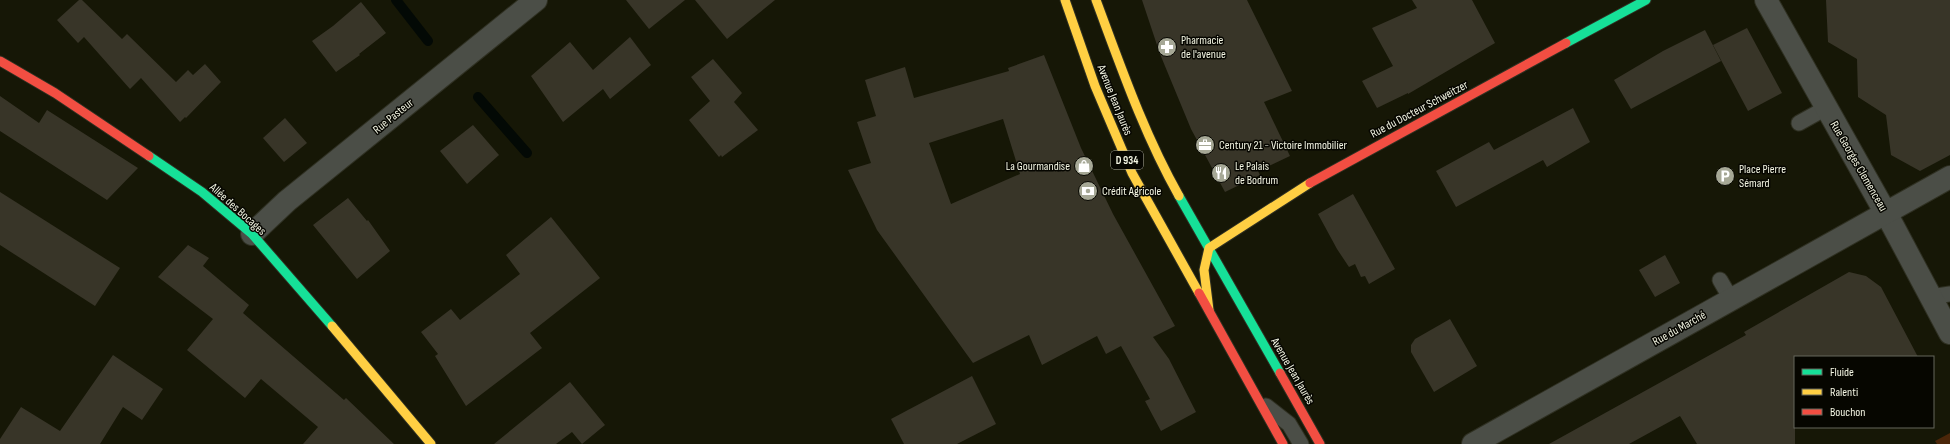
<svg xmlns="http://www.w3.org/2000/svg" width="1950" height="444" font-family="'Sofia Sans Condensed',sans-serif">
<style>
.green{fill:#4b2609}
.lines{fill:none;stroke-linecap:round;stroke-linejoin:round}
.stream{stroke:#030905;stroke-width:10}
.building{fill:#383528;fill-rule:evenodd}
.lane-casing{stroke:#2f3022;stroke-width:17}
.street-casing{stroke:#2f3022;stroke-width:24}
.fast-casing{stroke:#2f3022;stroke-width:11}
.slow-casing{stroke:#2f3022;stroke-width:11}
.jam-casing{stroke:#2f3022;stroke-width:11}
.lane{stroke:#4b4e47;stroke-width:15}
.street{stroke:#4b4e47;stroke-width:22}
.fast{stroke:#16e098;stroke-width:9}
.slow{stroke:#ffcf43;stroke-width:9}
.jam{stroke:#f24e42;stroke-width:9}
.labels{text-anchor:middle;stroke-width:3;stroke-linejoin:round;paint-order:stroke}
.shield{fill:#060600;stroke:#adae9f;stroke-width:1}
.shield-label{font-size:11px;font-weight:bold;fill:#f4f6e3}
.poi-label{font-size:12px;fill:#f4f6e3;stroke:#060600;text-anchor:start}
.street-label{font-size:12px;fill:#f4f6e3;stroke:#060600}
</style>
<rect width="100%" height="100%" fill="#161706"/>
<polygon class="green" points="1950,433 1950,444 1937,444 1935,441"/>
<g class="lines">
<g class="stream">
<polyline points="396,0 428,41"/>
<polyline points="478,97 527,153"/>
</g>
</g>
<g class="building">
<polygon points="79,0 82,0 122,39 127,34 176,82 188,70 193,75 205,64 221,82 186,118 185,117 180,122 141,78 130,89 84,37 78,43 57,20"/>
<polygon points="626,0 685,0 649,29"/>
<polygon points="695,0 775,0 727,39"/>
<polygon points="1142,0 1247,0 1292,91 1264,102 1290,156 1258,171 1260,175 1225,192 1191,129 1160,54"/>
<polygon points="1412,0 1472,0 1495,43 1408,94 1408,93 1377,108 1362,81 1393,66 1372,28 1417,8"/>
<polygon points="1826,0 1950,0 1950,155 1920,171 1891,155 1886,115 1858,97 1857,59 1828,42"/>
<polygon points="361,2 386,33 359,54 360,55 336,72 312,41 333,26"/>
<polygon points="1747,28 1782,93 1748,111 1713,45"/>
<polygon points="1705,30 1721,61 1631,109 1614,80 1663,51"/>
<polygon points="630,37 651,65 610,99 603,89 563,122 531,76 570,42 593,70"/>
<path d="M1044,55L1081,148L1113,214L1175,326L1153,337L1169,359L1196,412L1161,431L1145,401L1150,399L1121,346L1106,354L1097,336L1042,365L1029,335L973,363L877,230L848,170L871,163L857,122L876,116L865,80L905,67L914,98L1009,71L1008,68ZM1003,119L1020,174L951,204L929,143Z"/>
<polygon points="713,59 742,93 734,102 758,130 722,157 721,155 719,157 689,120 710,101 691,77"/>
<polygon points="0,96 39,123 47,110 138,168 107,200 0,131"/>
<polygon points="1573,108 1590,142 1547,167 1543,160 1456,207 1436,171 1489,142 1494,150"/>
<polygon points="285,118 307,143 284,162 263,138"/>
<polygon points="473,125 499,155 467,184 440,151"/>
<polygon points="0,192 120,268 95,306 0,245"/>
<polygon points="1353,194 1395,269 1369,284 1365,276 1361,277 1355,264 1349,267 1337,249 1318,214"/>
<polygon points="348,198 367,221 368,220 390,251 357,279 313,225"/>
<polygon points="551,217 600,278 530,333 542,348 466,406 435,356 438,354 421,332 451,309 460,320 520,274 506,255"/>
<polygon points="188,245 209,258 203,266 249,305 243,313 344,400 346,398 394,444 303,444 318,427 261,379 245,398 187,350 213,319 158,277"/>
<polygon points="1665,255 1680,283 1655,297 1639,270"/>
<polygon points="1849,272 1866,276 1881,287 1918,357 1795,357 1795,444 1697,444 1680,416 1629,444 1549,444 1746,335 1744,332"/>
<polygon points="1450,319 1477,366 1434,392 1411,352 1411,345 1415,339"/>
<polygon points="113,355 163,389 142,420 123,407 100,444 0,444 0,439 21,407 60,431"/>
<polygon points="972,376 996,424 957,444 904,444 891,419"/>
<polygon points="570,382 605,425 582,444 572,432 556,444 494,444"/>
</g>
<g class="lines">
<defs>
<g id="lane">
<polyline points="1799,123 1826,108"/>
<polyline points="1720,280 1731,299"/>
<polyline points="1930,297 1950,294"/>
<polyline points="1266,406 1289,424 1301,444"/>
</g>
<g id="street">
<polyline points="1766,0 1893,226 1950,333"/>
<polyline points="252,234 287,201 536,0"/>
<polyline points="1473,444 1950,177"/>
</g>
<g id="fast">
<polyline points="1566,43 1646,0"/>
<polyline points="149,156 202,192 252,234 332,326"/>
<polyline points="1179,196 1280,373"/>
</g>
<g id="slow">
<polyline points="1065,0 1095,86 1132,173 1199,293"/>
<path d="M1096,0C1121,67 1144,134 1179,196"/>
<polyline points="1209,310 1204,270 1209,248 1310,183"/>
<polyline points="332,326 431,444"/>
</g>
<g id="jam">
<polyline points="0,61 55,93 149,156"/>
<polyline points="1310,183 1566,43"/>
<polyline points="1199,293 1283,444"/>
<polyline points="1280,373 1320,444"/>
</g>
</defs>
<use href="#lane" class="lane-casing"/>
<use href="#street" class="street-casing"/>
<use href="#fast" class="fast-casing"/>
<use href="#slow" class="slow-casing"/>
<use href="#jam" class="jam-casing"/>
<use href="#lane" class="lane"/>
<use href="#street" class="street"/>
<use href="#fast" class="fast"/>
<use href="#slow" class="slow"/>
<use href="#jam" class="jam"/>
</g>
<defs>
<symbol id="pharmacy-disc" viewBox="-11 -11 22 22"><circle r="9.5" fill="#a6a896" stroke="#060600"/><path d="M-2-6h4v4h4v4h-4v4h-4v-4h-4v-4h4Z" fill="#fff"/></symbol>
<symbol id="office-disc" viewBox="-11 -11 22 22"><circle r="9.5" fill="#a6a896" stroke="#060600"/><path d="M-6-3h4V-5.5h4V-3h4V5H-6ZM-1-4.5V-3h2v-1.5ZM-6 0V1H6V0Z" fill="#fff"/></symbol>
<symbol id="shop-disc" viewBox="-11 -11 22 22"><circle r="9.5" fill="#a6a896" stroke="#060600"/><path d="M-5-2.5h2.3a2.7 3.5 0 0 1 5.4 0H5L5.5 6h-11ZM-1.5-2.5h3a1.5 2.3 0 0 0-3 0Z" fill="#fff"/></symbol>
<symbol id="restaurant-disc" viewBox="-11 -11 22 22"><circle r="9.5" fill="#a6a896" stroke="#060600"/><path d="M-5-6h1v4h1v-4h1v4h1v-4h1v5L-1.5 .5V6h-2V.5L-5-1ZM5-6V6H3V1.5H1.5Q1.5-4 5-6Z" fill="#fff"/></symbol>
<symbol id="parking-disc" viewBox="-11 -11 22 22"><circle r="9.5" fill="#a6a896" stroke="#060600"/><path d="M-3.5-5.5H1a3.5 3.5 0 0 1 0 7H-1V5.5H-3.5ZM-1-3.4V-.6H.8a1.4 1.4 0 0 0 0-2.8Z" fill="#fff"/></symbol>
<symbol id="bank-disc" viewBox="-11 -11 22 22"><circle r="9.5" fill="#a6a896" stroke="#060600"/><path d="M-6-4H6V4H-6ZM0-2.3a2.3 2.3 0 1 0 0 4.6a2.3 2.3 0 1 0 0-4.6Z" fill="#fff"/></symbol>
</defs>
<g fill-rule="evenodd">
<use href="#pharmacy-disc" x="1156" y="36" width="22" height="22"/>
<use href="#office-disc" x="1194" y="134" width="22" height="22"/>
<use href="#shop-disc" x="1073" y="155" width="22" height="22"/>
<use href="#restaurant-disc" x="1210" y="162" width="22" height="22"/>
<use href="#parking-disc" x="1714" y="165" width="22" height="22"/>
<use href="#bank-disc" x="1077" y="180" width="22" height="22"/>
</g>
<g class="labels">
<rect class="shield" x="1111" y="151" width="32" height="18" rx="3"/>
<g class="shield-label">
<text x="1127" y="164">D 934</text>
</g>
<g class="poi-label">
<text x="1181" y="44">Pharmacie<tspan x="1181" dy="14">de l'avenue</tspan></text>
<text x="1219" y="149">Century 21 - Victoire Immobilier</text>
<text x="1070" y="170" text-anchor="end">La Gourmandise</text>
<text x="1235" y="170">Le Palais<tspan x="1235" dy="14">de Bodrum</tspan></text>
<text x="1739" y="173">Place Pierre<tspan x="1739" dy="14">Sémard</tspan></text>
<text x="1102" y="195">Crédit Agricole</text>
</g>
<g class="street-label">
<text transform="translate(1115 100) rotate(68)" y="4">Avenue Jean Jaurès</text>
<text transform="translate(1419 109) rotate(-28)" y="4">Rue du Docteur Schweitzer</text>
<text transform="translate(393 116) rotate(-39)" y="4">Rue Pasteur</text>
<text transform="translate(1859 166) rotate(60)" y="4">Rue Georges Clemenceau</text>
<text transform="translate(238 209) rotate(42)" y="4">Allée des Bocages</text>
<text transform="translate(1679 328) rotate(-29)" y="4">Rue du Marché</text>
<text transform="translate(1293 371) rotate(60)" y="4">Avenue Jean Jaurès</text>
</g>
</g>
<rect x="1794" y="356" width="140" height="72" fill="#060600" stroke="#65665b"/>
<rect x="1802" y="369" width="20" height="6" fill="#16e098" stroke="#65665b"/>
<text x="1830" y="376" font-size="12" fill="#f4f6e3">Fluide</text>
<rect x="1802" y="389" width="20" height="6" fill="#ffcf43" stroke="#65665b"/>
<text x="1830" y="396" font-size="12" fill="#f4f6e3">Ralenti</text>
<rect x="1802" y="409" width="20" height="6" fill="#f24e42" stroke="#65665b"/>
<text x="1830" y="416" font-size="12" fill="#f4f6e3">Bouchon</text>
</svg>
